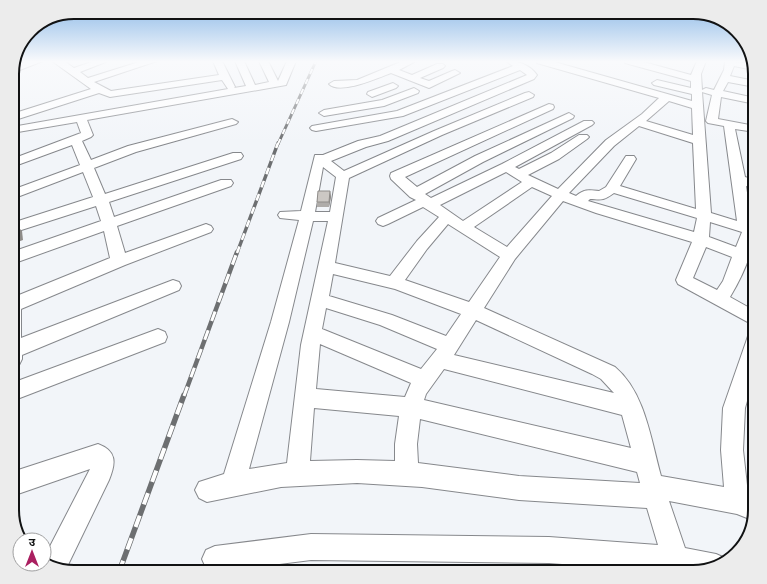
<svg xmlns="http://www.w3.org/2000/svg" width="767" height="584" font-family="'DejaVu Sans','Noto Sans Devanagari',sans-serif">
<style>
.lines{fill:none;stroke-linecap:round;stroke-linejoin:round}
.minor-casing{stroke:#86888c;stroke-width:2}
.minor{fill:#fff;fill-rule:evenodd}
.rail-far3-casing{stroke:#6d6f71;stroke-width:3}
.rail-far2-casing{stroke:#6d6f71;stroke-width:3.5}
.rail-far1-casing{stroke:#6d6f71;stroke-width:4.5}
.rail-casing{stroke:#6d6f71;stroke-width:5.5}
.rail-far3{stroke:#fff;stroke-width:2;stroke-dasharray:5.5;stroke-linecap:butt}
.rail-far2{stroke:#fff;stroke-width:2.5;stroke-dasharray:7;stroke-linecap:butt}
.rail-far1{stroke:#fff;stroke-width:3;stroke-dasharray:10;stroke-linecap:butt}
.rail{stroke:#fff;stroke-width:4;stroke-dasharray:12;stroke-linecap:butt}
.wall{fill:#afaca9}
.shaded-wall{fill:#8f8c89}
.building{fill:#ccc8c4;stroke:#8f8c89}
.rim{fill:none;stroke:#111213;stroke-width:2}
</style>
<rect width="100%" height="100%" fill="#f2f5f9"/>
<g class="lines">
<defs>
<g id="minor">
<polygon points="29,61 43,61 12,73 14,66"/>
<polygon points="52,61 64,61 74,68 94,61 108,61 80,72 88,78 142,61 157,61 94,82 111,91 219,75 213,61 222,61 235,87 234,88 246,86 235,61 244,61 255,85 269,82 259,61 268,61 278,81 287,61 296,61 286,85 87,120 93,135 91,137 82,141 91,160 128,146 228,120 232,119 238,122 236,124 136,152 94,168 105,194 233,153 241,153 243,156 241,159 109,202 114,217 221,180 231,180 233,183 231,186 117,226 125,253 206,224 211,226 213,229 211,232 125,265 21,309 21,338 173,280 179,282 181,286 179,290 22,355 22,359 19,365 12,367 12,291 19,295 110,258 104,231 12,264 12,252 101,221 96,206 12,233 12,223 93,197 83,172 12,199 12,190 80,165 72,145 12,167 12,159 81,133 77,122 12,133 12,127 228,89 222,80 110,97 99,93 12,121 12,114 91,89"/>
<path d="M403,61H416L399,70L412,75L437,64H443L445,66L443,68L420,78L429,81L452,71L455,70L460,73L429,88L391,73C378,78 340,95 329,84L334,81L357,80Z"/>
<path d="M506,61C518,61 530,65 537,75L534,79L388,141L366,147L331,161L344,171L434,131L525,93L529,92L534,95L533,97L442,135L349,178L335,263L390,276L417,241L439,217L423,207L388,224L383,226L378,224L376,221L378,218L416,200L410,197L391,179L390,176L391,173L549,104L553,105L554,107L553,109L405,177L417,187L475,156L569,113L574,116L573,118L483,162L425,194L431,198L502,164L584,121H592L594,123L592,125L515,167L519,169L551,153L579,135H587L589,137L587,139L559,159L528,175L558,189L606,140L642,114L659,98L537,63L536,61H551L692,101V94L654,85L652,83L657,80L691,88V81L625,63L624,61H640L691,75L697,61H706L701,74L702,90L706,88L714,90L724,70L725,61L753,64L754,70L734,66L730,76L755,81V87L728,82L723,91L755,98V104L721,97L718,119L755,126V132L735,129L745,177L755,180V188L746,186L752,225L755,226C755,249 742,277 730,297L755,311V326L678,284L676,280L692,242L596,213L563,201L515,259L484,308L615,367C645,392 651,440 661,476L724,487L721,450L723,408L746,342L748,336L755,334V373L745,408L743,450L748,494L755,497V511L752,520L737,514L669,501L685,548L716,554L725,558L727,561L720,566L693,572H667L549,563L311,560L216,572L206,568L202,559L206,550L215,546L311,534L549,537L658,545L647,508L519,500L422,487L357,483L281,487L207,502L199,498L195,490L199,482L224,474L271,322L299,220L280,218L278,215L280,212L301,211L315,155H323L358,141L380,136L527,75L520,70L403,116L316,131L312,130L310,128L312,126L397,111L513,66ZM702,92L712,95L706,121L708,123L724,126L737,221L711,213ZM669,101L692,108L693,135L646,121ZM639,126L693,143L696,209L620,186L636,159L634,156H626L606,187L599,191C589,190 584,189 576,196L569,193L614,146ZM323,167L336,177L330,212H315ZM506,172L522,182L463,221L440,205ZM532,187L552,196L507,247L474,227ZM614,193L697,218L694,232L588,201L590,199C603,200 604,200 614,193ZM313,221H328L301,345L287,463L249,469L289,322ZM710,222L742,232L736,247L709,237ZM448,224L500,257L469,302L405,280L427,249ZM706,247L732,257L723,281L717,290L693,278ZM333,274L395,289L461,314L446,336L392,315L329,296ZM326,308L380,325L437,349L421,369L322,329ZM476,320L592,374L601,379L614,393L454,355ZM320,344L411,383L405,397L316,389ZM444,369L622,415L631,448L424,400L426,394ZM314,408L399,416L395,444V461L357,460L310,461ZM420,419L637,472L640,483L519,476L418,463L417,444Z"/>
<polygon points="393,83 398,86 396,88 372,97 367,94 368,92"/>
<polygon points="414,88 419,91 418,93 384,106 324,116 319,113 324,110 382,100"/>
<polygon points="158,329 165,332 167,337 165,342 12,401 12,383"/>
<path d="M98,444C117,451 116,463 109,480L66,569L44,562L45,556L90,469L12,496V472Z"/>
</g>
</defs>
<use href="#minor" class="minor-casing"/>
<use href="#minor" class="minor"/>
<defs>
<polyline id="rail-far3" points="278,144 316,61"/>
<polyline id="rail-far2" points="237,253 278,143"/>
<polyline id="rail-far1" points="184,396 237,252"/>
<polyline id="rail" points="119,572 184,395"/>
</defs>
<use href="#rail-far3" class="rail-far3-casing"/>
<use href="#rail-far2" class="rail-far2-casing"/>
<use href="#rail-far1" class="rail-far1-casing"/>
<use href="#rail" class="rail-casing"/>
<use href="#rail-far3" class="rail-far3"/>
<use href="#rail-far2" class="rail-far2"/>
<use href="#rail-far1" class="rail-far1"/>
<use href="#rail" class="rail"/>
</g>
<polygon class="wall" points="330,191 331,197 329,207 317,207 317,202"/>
<g class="shaded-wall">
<polygon points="330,191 331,197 329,207 329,202"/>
<polygon points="17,226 22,231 23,240 12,244 12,237"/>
</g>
<g class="building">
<polygon points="318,191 330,191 329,202 317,202"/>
<polygon points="17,226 19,235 12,237 12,227"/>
</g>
<linearGradient id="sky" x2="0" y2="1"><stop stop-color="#8ab8e7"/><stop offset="0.43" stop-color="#f9fafc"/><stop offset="1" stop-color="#f9fafc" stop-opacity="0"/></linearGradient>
<rect width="767" height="143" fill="url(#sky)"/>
<path d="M0 0H767V584H0ZM74 19H693A55 55 0 0 1 748 74V510A55 55 0 0 1 693 565H74A55 55 0 0 1 19 510V74A55 55 0 0 1 74 19Z" fill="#ececec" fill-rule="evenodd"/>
<path class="rim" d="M74 19H693A55 55 0 0 1 748 74V510A55 55 0 0 1 693 565H74A55 55 0 0 1 19 510V74A55 55 0 0 1 74 19Z"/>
<g transform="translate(32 552)"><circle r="19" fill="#ffffff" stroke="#a0a0a1"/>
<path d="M0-3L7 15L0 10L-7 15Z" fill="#aa1f60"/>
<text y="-6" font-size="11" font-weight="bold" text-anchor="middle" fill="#111213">उ</text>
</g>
</svg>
